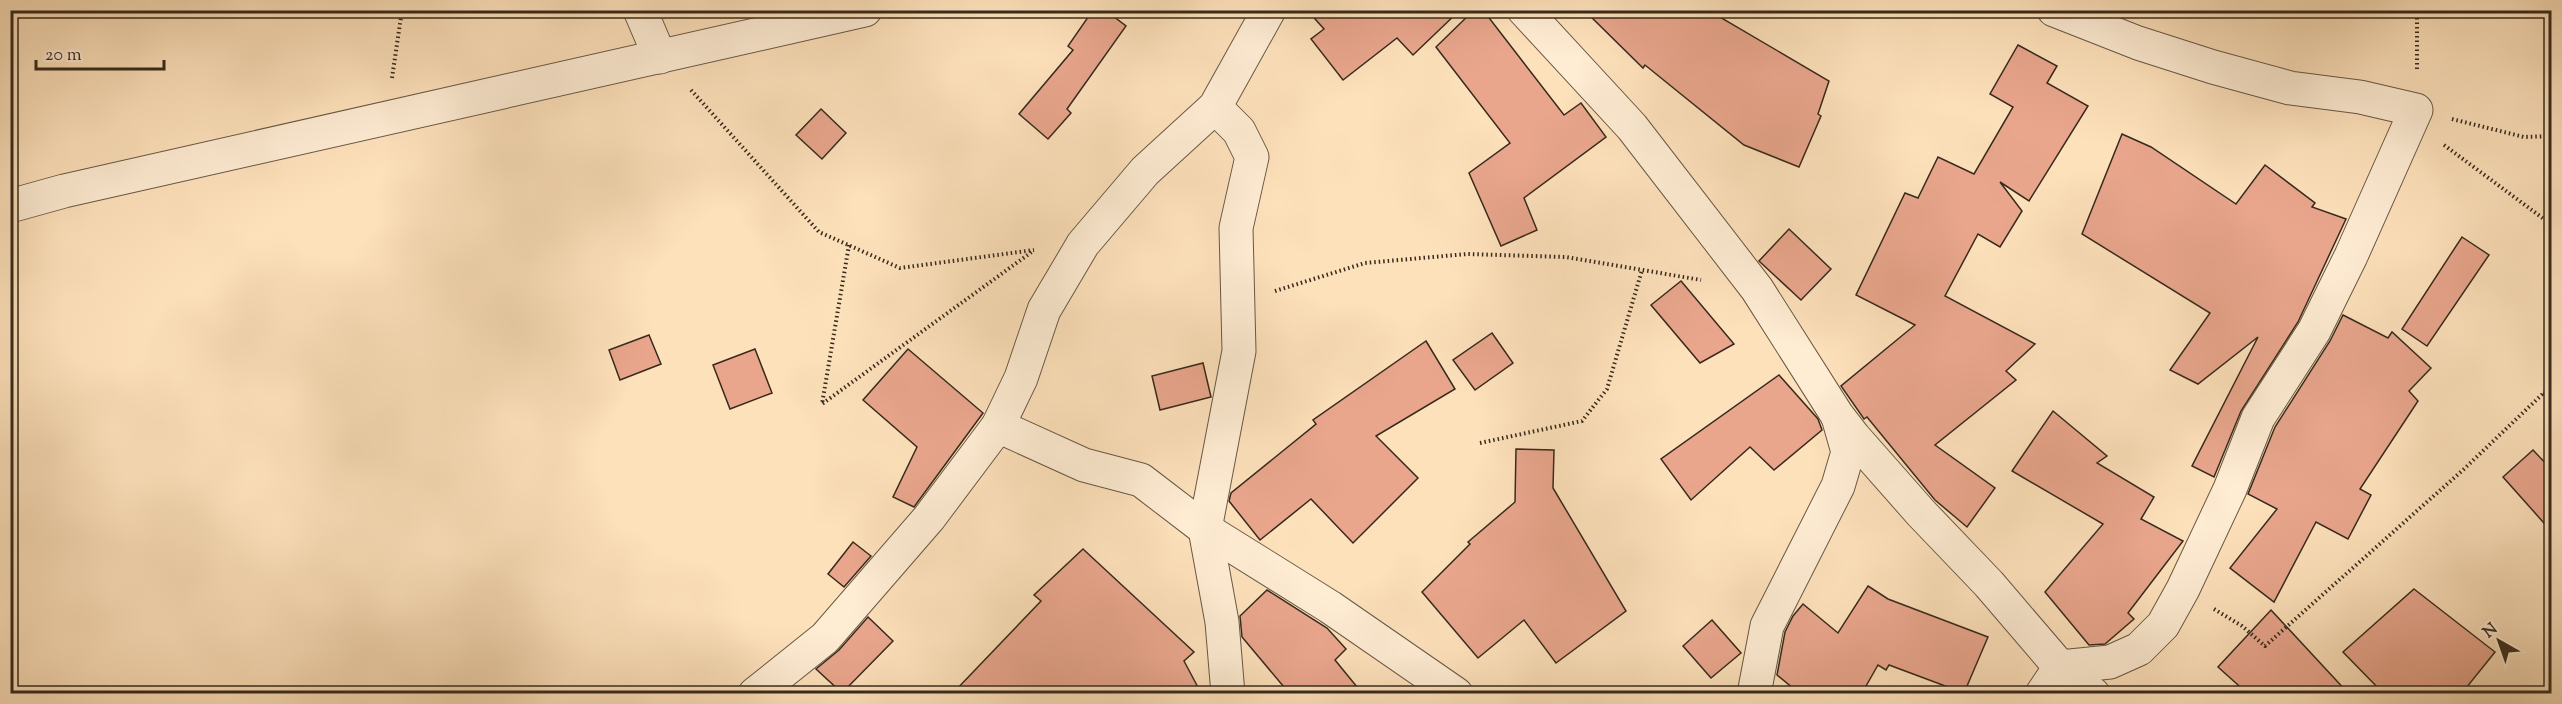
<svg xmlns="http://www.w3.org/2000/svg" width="2562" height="704" font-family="'Sorts Mill Goudy',serif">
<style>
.building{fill:#e9a68d;stroke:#372a1c;stroke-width:1.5}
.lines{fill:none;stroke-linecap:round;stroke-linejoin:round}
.minor-casing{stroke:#685844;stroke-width:35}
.path{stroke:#372a1c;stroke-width:4;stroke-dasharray:1.5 3;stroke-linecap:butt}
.minor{stroke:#feecd3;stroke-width:33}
</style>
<rect width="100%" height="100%" fill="#fde1bb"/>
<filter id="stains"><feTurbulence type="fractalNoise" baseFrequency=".00333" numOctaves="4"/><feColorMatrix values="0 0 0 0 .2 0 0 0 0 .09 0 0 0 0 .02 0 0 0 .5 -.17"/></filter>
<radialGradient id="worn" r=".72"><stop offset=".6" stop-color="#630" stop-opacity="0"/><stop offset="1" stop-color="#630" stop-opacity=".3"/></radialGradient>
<g class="building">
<polygon points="1093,10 1105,10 1126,26 1067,109 1071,113 1048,139 1019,114 1073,50 1068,46"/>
<polygon points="1307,10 1460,10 1413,55 1397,38 1343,80 1311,39 1324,29"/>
<polygon points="1474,10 1483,10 1564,115 1581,103 1606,137 1524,198 1537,230 1501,246 1469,173 1510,143 1436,47"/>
<polygon points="1584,10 1708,10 1829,81 1818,114 1821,116 1799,167 1744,145 1645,65 1643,68"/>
<polygon points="2018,45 2057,66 2047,83 2088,106 2029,201 2000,182 2022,211 2000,247 1978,234 1945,296 2035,344 2006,371 2016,380 1935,445 1995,488 1967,527 1935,500 1867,417 1864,419 1841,386 1915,325 1856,295 1905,193 1918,198 1938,157 1974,174 2013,107 1990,94"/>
<polygon points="821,109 846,133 822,159 796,135"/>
<polygon points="2122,134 2151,147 2236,204 2265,165 2315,203 2312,207 2346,219 2298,322 2241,411 2214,477 2192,466 2258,337 2198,384 2170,370 2210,313 2082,234"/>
<polygon points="1789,229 1831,269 1801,300 1759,261"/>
<polygon points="2462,237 2489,255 2427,346 2402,329"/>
<polygon points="1681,281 1734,344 1700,363 1651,305"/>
<polygon points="2343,315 2388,338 2392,332 2431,368 2409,391 2418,401 2360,489 2371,495 2348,539 2316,522 2274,602 2230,568 2277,509 2248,494 2275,427 2330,341"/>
<polygon points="1492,333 1513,363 1475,390 1453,360"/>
<polygon points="649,335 661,364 620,380 609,350"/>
<polygon points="1426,341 1455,389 1376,436 1418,478 1353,543 1311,499 1260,540 1229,501 1231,493 1316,424 1313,420"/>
<polygon points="755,349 772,393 730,409 713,365"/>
<polygon points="908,349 983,413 914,507 893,497 917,447 863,400"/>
<polygon points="1203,363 1211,397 1160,410 1152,376"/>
<polygon points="1779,375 1818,419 1822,430 1774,470 1750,447 1691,500 1661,459"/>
<polygon points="2053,411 2107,456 2097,463 2154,497 2141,519 2183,541 2128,613 2134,619 2105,644 2089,645 2045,592 2103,524 2012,471"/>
<polygon points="1516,449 1554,450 1553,488 1626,611 1556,663 1524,620 1478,658 1422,592 1470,544 1468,542 1515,502"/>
<polygon points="2533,450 2552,470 2552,532 2503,477"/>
<polygon points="853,542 871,556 844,587 828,574"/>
<polygon points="1083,549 1194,652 1184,661 1201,693 953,693 1041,601 1034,595"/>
<polygon points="1868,586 1888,599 1988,637 1964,693 1889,665 1886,670 1878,665 1862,693 1799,693 1777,675 1785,632 1793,616 1803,604 1838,633"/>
<polygon points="2414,589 2495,652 2462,693 2383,693 2343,652"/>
<polygon points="1267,590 1327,628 1346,649 1335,660 1362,693 1289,693 1242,637 1240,616"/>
<polygon points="2271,610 2348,693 2247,693 2218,667"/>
<polygon points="868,617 893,641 842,693 816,669 839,650"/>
<polygon points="1712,620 1741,653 1711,678 1683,646"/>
</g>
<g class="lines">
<defs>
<g id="minor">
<polyline points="640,10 660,57"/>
<polyline points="1524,10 1632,127 1757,289 1837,415 1854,437 1921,513 1989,584 2060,667 2093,694"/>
<polyline points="1215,107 1239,131 1252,157 1236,228 1239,351 1205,529 1222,622 1228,694"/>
<polyline points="10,206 64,191 865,10"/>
<polyline points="998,426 1084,465 1141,480 1205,529 1330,607 1456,694"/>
<polyline points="755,694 825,638 929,518 998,426 1021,378 1044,310 1083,244 1145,171 1215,107 1269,10"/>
<polyline points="1754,694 1767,626 1838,486 1848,452 1838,417"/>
<polyline points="2042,694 2060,667 2110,662 2139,649 2163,625 2183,589 2230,489 2258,418 2314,331 2351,256 2416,110 2360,97 2290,88 2213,67 2138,43 2054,10"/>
</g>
</defs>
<use href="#minor" class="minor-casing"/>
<g class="path">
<polyline points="2417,69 2417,10"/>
<polyline points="392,78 402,10"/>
<polyline points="691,90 819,232 900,268 1034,250"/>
<polyline points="2452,119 2524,137 2552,136"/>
<polyline points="2444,145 2552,225"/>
<polyline points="849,245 822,404 1033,251"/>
<polyline points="1275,291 1365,263 1467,254 1566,257 1701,280"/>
<polyline points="2543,393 2552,398"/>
<polyline points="1480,443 1582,421 1607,389 1642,270"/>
<polyline points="2214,609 2242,626 2265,646 2464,469 2552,385"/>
</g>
<use href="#minor" class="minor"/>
</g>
<rect width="2562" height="704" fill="none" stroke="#fde1bb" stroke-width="36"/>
<rect x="12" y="12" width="2538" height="680" fill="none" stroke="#372a1c" stroke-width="3"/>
<rect x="18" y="18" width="2526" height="668" fill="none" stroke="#372a1c" stroke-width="1.5"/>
<g transform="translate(2499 641) rotate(320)" stroke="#feecd3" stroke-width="4.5" paint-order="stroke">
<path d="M0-4.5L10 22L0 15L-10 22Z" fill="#372a1c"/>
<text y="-9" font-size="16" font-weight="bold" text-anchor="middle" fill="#372a1c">N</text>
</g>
<path d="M36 60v9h128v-9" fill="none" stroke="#372a1c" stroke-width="3"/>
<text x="45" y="60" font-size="18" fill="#372a1c" stroke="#feecd3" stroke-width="4.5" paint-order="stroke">20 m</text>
<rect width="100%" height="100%" filter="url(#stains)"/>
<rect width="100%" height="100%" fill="url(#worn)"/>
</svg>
